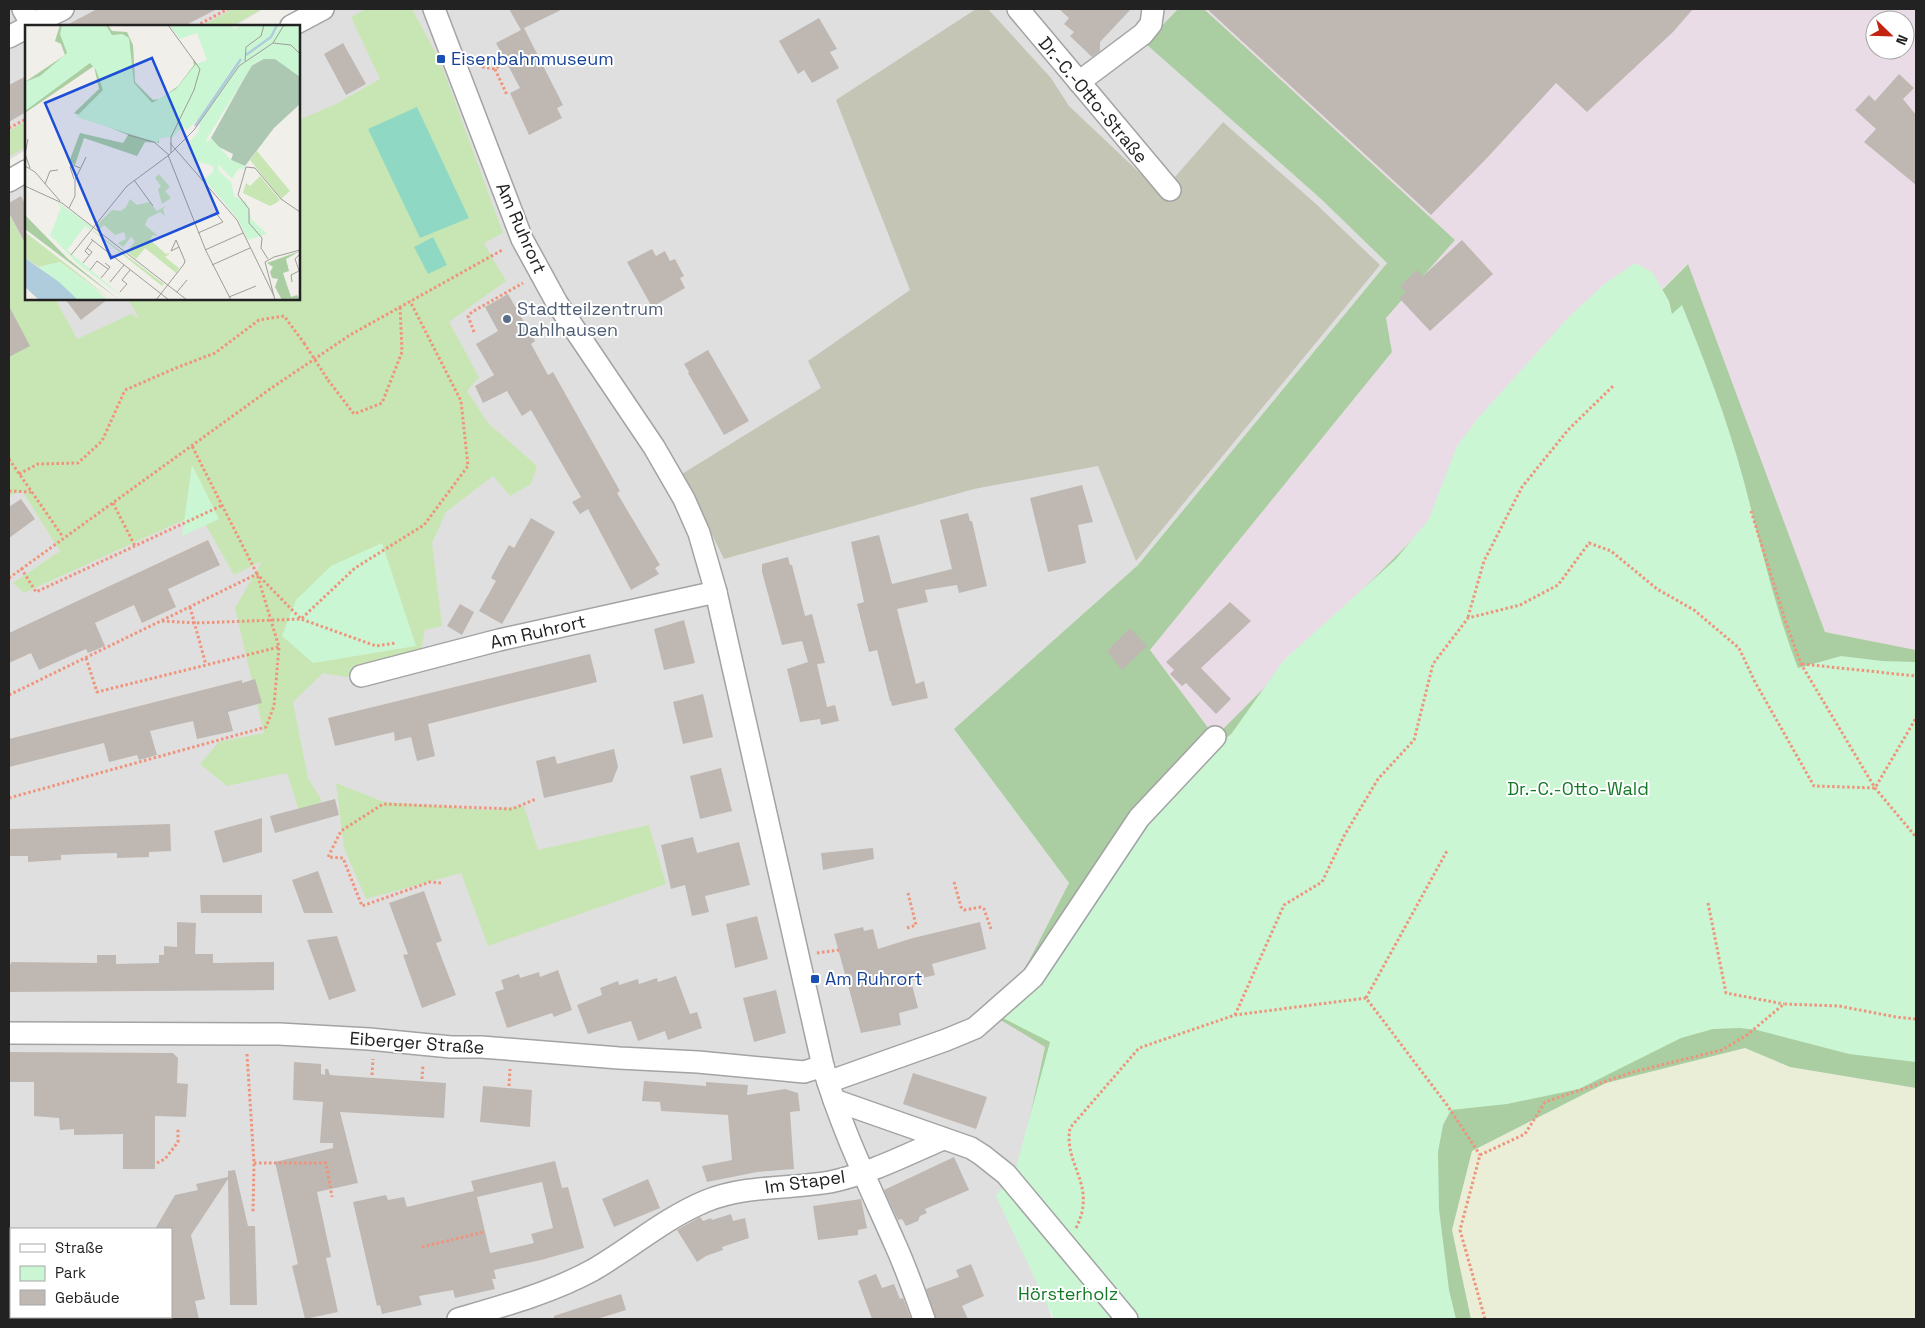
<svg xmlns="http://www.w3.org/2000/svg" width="1925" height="1328" font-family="'Space Grotesk',sans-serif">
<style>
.residential{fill:#e0dfdf;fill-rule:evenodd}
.industrial{fill:#eadce6;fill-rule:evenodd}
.construction{fill:#c4c5b5}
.farmland{fill:#eaeed7}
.grass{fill:#c8e6b4}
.forest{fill:#aacda2}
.park{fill:#cbf6d3}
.pitch{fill:#8fd9c4}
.building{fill:#bfb8b2;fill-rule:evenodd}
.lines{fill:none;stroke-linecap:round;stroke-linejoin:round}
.minor-casing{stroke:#a3a3a3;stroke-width:24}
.path{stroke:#ef947c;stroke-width:3;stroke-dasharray:2.5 2.5;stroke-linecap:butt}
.minor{stroke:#fff;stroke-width:21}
.path-bridge{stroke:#ef947c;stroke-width:3;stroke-dasharray:2.5 2.5;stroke-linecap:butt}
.transit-dot{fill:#1a4fb4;stroke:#fff;stroke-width:2}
.service-dot{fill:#5c6f8a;stroke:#fff;stroke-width:2}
.labels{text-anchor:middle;stroke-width:4;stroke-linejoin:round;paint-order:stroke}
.transit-label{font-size:18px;fill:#164399;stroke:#fff;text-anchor:start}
.street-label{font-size:18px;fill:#222;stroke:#fff}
.service-label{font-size:18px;fill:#4e5e75;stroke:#fff;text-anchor:start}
.park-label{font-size:18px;fill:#157a28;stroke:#fff}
.inset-river{fill:none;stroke:#aeccdb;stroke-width:2.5}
.inset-road{fill:none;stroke:#9e9d99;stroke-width:1}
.view{fill:#1d4ed8;fill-opacity:0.15;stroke:#1d4ed8;stroke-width:2.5}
.inset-edge{fill:none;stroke:#222;stroke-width:2.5}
</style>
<rect width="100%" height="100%" fill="#f1efe9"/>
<g class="residential">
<polygon points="9,9 263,9 235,26 26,26 26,150 9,160"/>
<path d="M337,9H1178L1145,42L1321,199L1387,263L1138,565L955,729L1069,883L1000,1019L1045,1047L1013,1193L1052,1319H9V192L26,182V299H299V30ZM11,1229H171V1317H11Z"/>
</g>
<path class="industrial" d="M1204,9H1916V650L1825,632L1687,264L1215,737L1150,650L1392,352L1386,318L1455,240ZM1875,20H1905V50H1875Z"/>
<polygon class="construction" points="976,9 988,9 1051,78 1069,106 1161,193 1223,122 1316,204 1380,265 1136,561 1098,466 974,489 724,559 682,474 821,388 808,361 910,290 836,100"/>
<polygon class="farmland" points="1745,1048 1790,1067 1916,1088 1916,1319 1471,1319 1452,1230 1472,1151 1606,1083"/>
<g class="grass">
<polygon points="233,9 262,9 232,26 201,26"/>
<polygon points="366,9 412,9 440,61 503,233 484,243 506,281 449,322 479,377 467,391 488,423 537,466 531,484 510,496 493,476 446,512 432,543 442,626 425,630 420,656 346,677 323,673 293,702 308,778 322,801 300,814 287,773 227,786 200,764 219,742 264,733 235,608 262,561 234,575 199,513 24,593 13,583 60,551 22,491 9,496 9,214 26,246 26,299 55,299 77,339 131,314 139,318 128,299 299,299 299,120 336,104 380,79 351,17"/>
<polygon points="26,121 26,147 9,157 9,131"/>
<polygon points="336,783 384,802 489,810 524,806 538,850 649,825 666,884 488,946 461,873 366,899 344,848"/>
</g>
<polygon class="forest" points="1178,9 1204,9 1455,240 1386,318 1392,352 1150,650 1215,737 1688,264 1825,632 1916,650 1916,1088 1790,1067 1745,1048 1606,1083 1472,1151 1452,1230 1471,1319 1138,1319 1017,1176 1045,1047 999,1019 1069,883 954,729 1138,565 1387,263 1321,199 1145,43"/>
<g class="park">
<path d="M1635,263L1652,272L1669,301L1672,314L1682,305C1705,362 1727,419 1743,478C1760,542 1774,606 1798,668L1841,656L1882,661L1916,662V1062L1849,1054L1757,1030L1740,1028L1713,1029L1681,1038L1579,1089L1507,1104L1451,1110L1443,1125L1438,1152L1439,1209L1449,1290L1456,1319H1054L996,1196L1014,1175L1050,1042L1001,1017L1057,957L1088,915L1108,870L1141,817L1232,733L1284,660L1396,559L1429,519L1457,446L1479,417L1568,318L1604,284Z"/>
<polygon points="192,465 219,519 182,536"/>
<polygon points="382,543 416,646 313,663 282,636 296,600 331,566"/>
</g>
<g class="pitch">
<polygon points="417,107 469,218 420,238 368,129"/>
<polygon points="433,237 447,265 428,274 414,247"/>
<polygon points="89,1317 129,1317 129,1319 90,1319"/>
</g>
<g class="building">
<polygon points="97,9 217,9 184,26 65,26"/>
<polygon points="509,9 563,9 524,28 563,105 557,108 562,118 529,135 510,93 520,88 496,43 521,30"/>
<polygon points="1059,9 1131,9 1100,42 1100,51 1092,57 1070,36 1074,32 1064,24 1069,18"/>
<polygon points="1207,9 1693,9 1673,32 1587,112 1556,83 1487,158 1431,215"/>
<polygon points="819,18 837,49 830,52 839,68 812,83 804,70 798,74 779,41"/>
<polygon points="343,43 366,84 346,95 324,54"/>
<polygon points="1899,74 1914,88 1903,99 1916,115 1916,185 1864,142 1876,129 1855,110 1869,95 1875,101"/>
<polygon points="26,76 26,112 9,122 9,85"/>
<polygon points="21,196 26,206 26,245 9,213 9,203"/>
<polygon points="1462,240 1493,274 1430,331 1399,298 1406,292 1400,286 1417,270 1423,276"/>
<polygon points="652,249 656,256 665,251 670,261 675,259 684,276 680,278 685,288 652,307 627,262"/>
<polygon points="508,294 535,341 531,344 548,375 553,372 620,491 617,493 660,565 655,568 659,574 631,590 588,509 580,514 572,502 581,497 531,410 522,416 507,391 483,403 475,386 494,375 476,344 498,331 485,307"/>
<polygon points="65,299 108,299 81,320"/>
<polygon points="9,306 30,346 9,357"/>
<polygon points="708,350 749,421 724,435 688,373 689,372 684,364"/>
<polygon points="1082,485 1093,522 1078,525 1086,563 1048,572 1030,498"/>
<polygon points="21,499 35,519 9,538 9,507"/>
<polygon points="968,513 970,521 972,521 987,586 959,593 957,585 925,590 928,602 897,609 916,684 924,681 928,698 892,706 891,701 890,701 877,650 869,652 857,604 864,602 851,542 879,535 892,584 952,569 940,520"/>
<polygon points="531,518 555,532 502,624 479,611 496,581 491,578 500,561 509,545 514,548"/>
<polygon points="208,540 220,565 168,589 176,607 142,623 134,605 95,623 105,646 88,653 86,649 39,670 31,653 9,663 9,633"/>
<polygon points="788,557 790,565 792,565 805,616 812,614 825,663 817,664 827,707 835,705 839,721 821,725 820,719 800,722 787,669 808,662 802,641 782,645 762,572 762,564"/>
<polygon points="1230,602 1251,621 1201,668 1231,699 1216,714 1186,683 1182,686 1170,674 1174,670 1166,662"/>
<polygon points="460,604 474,612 462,635 447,626"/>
<polygon points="684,620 695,663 664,670 654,629"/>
<polygon points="1130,628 1147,646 1122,670 1107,651"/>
<polygon points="590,654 597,682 428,724 435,756 417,761 411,737 395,741 394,732 335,746 328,718"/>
<polygon points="255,679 262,703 228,712 233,731 197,739 193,721 150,731 157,755 139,760 137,755 109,762 104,743 9,767 9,739 242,680 242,683"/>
<polygon points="703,694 713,737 683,744 673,702"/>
<polygon points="614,749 618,767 612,782 544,798 536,761 555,756 557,764"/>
<polygon points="721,768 732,811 700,819 690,776"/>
<polygon points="335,799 339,815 275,833 270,816"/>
<polygon points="262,818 262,852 223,863 214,831"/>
<polygon points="170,824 171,851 149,852 149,857 117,858 117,853 83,854 61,855 61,860 28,862 28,856 9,856 9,829"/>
<polygon points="693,837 697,853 739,842 750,885 705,896 709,912 692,916 685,885 671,889 661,845"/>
<polygon points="873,848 874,859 823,870 821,853"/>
<polygon points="318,871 333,913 304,913 292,880"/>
<polygon points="424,891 442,941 436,943 456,995 422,1008 403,955 408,954 389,903"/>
<polygon points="200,895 262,895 262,913 201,913"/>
<polygon points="757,916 768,959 735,968 726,924"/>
<polygon points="177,922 196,923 195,954 213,954 213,963 274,962 274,990 9,992 9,964 11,964 11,962 97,963 97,955 116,955 116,964 159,963 159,955 164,955 164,946 177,947"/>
<polygon points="980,922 986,949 932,964 935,975 911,981 918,1008 899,1013 901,1025 861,1033 834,934 863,927 864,931 873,929 878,949 913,938"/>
<polygon points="337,936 356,991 329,1000 307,940"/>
<polygon points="558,970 572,1010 554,1017 552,1013 507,1028 495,992 504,989 501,980 519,974 520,978 539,972 540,977"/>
<polygon points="676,976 690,1014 697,1012 702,1028 668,1040 665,1031 638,1041 631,1021 588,1034 577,1005 602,995 600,988 618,981 619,985 638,979 639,984 657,978 658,982"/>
<polygon points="776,990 786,1033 754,1042 743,998"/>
<polygon points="9,1052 173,1053 178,1058 177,1083 188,1084 186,1117 155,1116 155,1169 123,1169 123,1134 74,1135 74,1129 60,1130 59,1118 34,1116 34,1082 9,1082"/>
<polygon points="294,1062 321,1064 321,1074 325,1075 325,1069 328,1069 330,1075 446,1083 444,1118 340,1112 358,1183 317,1192 331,1257 326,1258 338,1312 305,1319 292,1266 298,1264 275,1162 333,1148 333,1143 320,1143 323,1102 293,1100"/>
<polygon points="913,1073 987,1097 976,1129 903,1104"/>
<polygon points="644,1081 706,1086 706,1082 748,1085 747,1095 785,1089 798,1093 800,1111 790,1112 794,1169 757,1172 707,1182 702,1166 732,1160 728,1115 661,1111 660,1102 642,1101"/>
<polygon points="483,1086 532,1090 530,1127 480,1122"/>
<polygon points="954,1157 969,1190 925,1209 927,1213 920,1216 918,1221 906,1226 902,1219 898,1220 884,1190"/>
<path d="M555,1161L562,1188L568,1187L584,1248L541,1260L494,1270L496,1279H492L495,1289L455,1298L453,1290L419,1296L422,1305L382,1314L380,1305L377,1306L353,1202L386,1195L388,1200L404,1197L407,1207L474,1191L471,1181ZM542,1182L553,1228L531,1234L534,1243L490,1253L477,1197Z"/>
<polygon points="235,1170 248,1226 255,1226 257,1305 230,1305 228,1179 191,1235 205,1299 195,1301 199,1319 171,1319 171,1229 155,1229 175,1195 198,1190 196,1184 228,1177 228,1171"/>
<polygon points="648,1179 660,1208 614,1227 602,1199"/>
<polygon points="861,1199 867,1228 858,1230 858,1235 818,1240 813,1206"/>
<polygon points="731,1214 733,1221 745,1218 749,1238 722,1247 723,1250 706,1256 697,1262 677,1230 700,1217 703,1221 711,1218 712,1220"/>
<polygon points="971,1264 984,1296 962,1306 968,1319 936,1319 926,1289 959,1277 956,1270"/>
<polygon points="876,1274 882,1288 894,1284 900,1299 903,1298 911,1319 872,1319 858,1281"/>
<polygon points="621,1294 626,1310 597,1319 554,1319 554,1316"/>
</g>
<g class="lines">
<defs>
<g id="minor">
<polyline points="23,9 32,25"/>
<path d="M434,9L522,239L557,303L654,447L684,499L699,533L716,592L823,1066C841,1128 869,1185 895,1244C906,1268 915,1294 924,1319"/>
<polyline points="1018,9 1170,190"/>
<polyline points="29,26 63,9"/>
<polyline points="291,26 323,9"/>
<polyline points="9,37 26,28"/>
<polyline points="1079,82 1143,34 1151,24 1153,9"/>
<polyline points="9,181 26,171"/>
<polyline points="361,676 499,640 716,592"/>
<polyline points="9,1033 279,1034 369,1039 451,1047 481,1047 619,1058 698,1062 804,1072 823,1066"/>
<polyline points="828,1082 946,1040 975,1028 1033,977 1139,818 1215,737"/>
<polyline points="834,1100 971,1148 982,1155 1006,1174 1127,1319"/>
<polyline points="9,1309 11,1308"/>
<path d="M458,1319C503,1306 551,1293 593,1270C631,1248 665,1218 706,1201C746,1185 788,1189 830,1182C869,1174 906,1155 943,1139"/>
</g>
</defs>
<use href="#minor" class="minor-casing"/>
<g class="path">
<polyline points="196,26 228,9"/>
<polyline points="477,58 483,67 495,69 506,61"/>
<polyline points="495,69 507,95"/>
<polyline points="9,128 26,119"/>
<polyline points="474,332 468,316 472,312 523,283"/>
<polyline points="328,380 354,414 382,403 402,352 400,306"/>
<polyline points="9,459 63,537"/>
<polyline points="19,474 38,464 78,463 102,441 125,390 176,368 215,353 259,320 284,316 304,343"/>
<polyline points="9,491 31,492"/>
<polyline points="113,503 135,546"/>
<polyline points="1751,511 1786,623 1801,664 1875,788 1916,837"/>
<polyline points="21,568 36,592 223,505"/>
<polyline points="9,578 270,389 350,335 504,249"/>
<polyline points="190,607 206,665"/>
<polyline points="1468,617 1484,561 1522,487 1568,430 1613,386"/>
<polyline points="162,621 196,623 301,619 376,646 396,643"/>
<polyline points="86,658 97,692 279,647"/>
<polyline points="1802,664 1916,676"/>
<polyline points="9,695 257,574 301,619 355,568 424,525 468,466 461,401 410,301"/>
<polyline points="9,798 266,727 274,706 279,647 257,574 192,446"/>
<polyline points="954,882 961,907 964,910 981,907 984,909 991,929"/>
<polyline points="441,883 430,882 362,906 343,858 328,857 341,831 383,804 512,809 536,799"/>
<polyline points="1708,903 1726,993 1784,1004"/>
<polyline points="907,928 916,925 908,893"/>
<polyline points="817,953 839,950"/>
<polyline points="1366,998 1448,849"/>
<polyline points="1235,1015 1284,905 1322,882 1344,836 1378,779 1414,740 1433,664 1468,618 1520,605 1558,585 1589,543 1611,551 1657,589 1694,610 1739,648 1755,682 1814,786 1875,788 1916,718"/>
<polyline points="247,1054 254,1163 253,1213"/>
<polyline points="372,1075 373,1059"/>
<polyline points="422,1079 423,1065"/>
<polyline points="509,1086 510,1069"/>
<polyline points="157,1163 165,1159 178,1142 178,1128"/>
<polyline points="254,1163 326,1163 332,1197"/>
<path d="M1076,1228C1098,1185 1063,1165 1070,1128L1139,1048L1235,1015L1366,998L1447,1105L1480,1155"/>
<polyline points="422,1247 484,1232"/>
<polyline points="1485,1319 1460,1230 1480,1155 1525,1134 1545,1102 1633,1072 1722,1050 1747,1035 1784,1004 1839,1006 1896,1017 1916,1019"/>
</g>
<use href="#minor" class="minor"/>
<polyline class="path-bridge" points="304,343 328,380"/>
</g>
<g class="transit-dot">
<rect x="436" y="54" width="10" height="10" rx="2.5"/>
<rect x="810" y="974" width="10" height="10" rx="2.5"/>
</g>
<circle class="service-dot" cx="507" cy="319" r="5"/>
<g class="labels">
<g class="transit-label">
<text x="451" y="65">Eisenbahnmuseum</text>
<text x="825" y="985">Am Ruhrort</text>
</g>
<g class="street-label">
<text transform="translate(1093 100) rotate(50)" y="6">Dr.-C.-Otto-Straße</text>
<text transform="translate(521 228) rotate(66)" y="6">Am Ruhrort</text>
<text transform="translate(538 632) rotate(-13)" y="6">Am Ruhrort</text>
<text transform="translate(417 1043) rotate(4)" y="6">Eiberger Straße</text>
<text transform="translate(805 1182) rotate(-8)" y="6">Im Stapel</text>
</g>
<g class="service-label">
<text x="517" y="315">Stadtteilzentrum<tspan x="517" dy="21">Dahlhausen</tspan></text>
</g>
<g class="park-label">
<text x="1578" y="795">Dr.-C.-Otto-Wald</text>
<text x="1068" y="1300">Hörsterholz</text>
</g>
</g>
<g transform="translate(25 25)">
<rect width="275" height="275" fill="#f1efe9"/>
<path d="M232,126L265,166L256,174L225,135ZM134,149L145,162L140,166L146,173L137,179L133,164L136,161L130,153ZM235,151L255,175L251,178L245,181L218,168L221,158L225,161ZM105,174L112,180L124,177L132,186L141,181L138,184L140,191L135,187L123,193L120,200L133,211L128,210L125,215L141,229L146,228L140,232L154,243L151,248L120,223L111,234L102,227L110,216L106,212L98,222L93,218L101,214L99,207L90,210L79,200L75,204L71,201L87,185L96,186L101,182ZM68,205L139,259L137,261L68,206ZM0,207L31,231L87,275L35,237L14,242L0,233Z" fill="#c8e6b4"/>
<path d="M35,0H83L87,6L102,7L108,20L110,57L128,75L135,74L153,61L169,40L168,34L174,42L146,111L134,113V118L120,117L112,131L59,113L50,140L44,137L55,108L98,118L103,110L49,88L74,64L69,41L0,88V57L40,30L36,19L30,16ZM0,190L42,233L94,275L0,204ZM275,226L261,234L264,246L258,248L266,272L272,270L275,275H257L250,262L253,254L247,253L245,247L248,242L242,238Z" fill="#aacda2"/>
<path d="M246,30L275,49V79L249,103L220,141L206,135L208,129L192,121L186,113L226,41Z" fill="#acc8b3"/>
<path d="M37,0H81L87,10L97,9L104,13L109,58L127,78L151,64L171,39L182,35L172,8L155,14L144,0H206L209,4L216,0H275V52L250,34H238L228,39L181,115L183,117L186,113L206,135L220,141L218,145L214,143L207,154L193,139L194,146L206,157L209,171L221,177L227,195L242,209L223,215L212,193L179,154L188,147V141L171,136L168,130L165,116L173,108L175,98L172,95L162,105L158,101L148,112L134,113L133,118L51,92L78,65L71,45L65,38L0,86V57L15,51L42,28L35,9ZM31,176L67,202L65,205L60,201L42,225L102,275L52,238L25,210L36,183ZM35,237L68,262L83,275H53L14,242Z" fill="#cbf6d3"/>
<path d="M0,233L34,257L53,275H14L0,262Z" fill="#aeccdb"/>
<path class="inset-river" d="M221,30L246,12L252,0M170,101L216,34"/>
<path class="inset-road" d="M143,0L175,44L169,65L146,112V128M248,18L266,20L275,29M220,36L221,22L236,11L239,0M103,110L129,117L144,130M3,114L0,129L5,143M145,118L212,195L249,271M143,130L181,226L206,275M0,141L10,147L35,176M49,154L45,142L48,140L55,143M109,155L128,181M20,159L25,146L33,145M0,161L37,178L162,275M44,183L50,171V155L61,132M173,208L198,197L190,187M66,214L144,275M180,225L218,208M275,229L270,234L275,248M46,230L102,161L144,130L169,105L214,41L248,18L259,0M64,230L60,226L68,215M243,234L236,223L237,213L224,198V184L213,170L221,142L230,143L256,174L275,187M58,238L67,227L62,223M187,240L225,223M65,245L72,236L83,244M76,253L85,242L80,238M85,257L99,240M267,257L266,250L274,246M95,267L102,259L97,255L105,245M152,267L162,255M204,272L231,261M131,275L159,239L160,236L151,215L146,226L154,222M250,275L240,237L249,232L275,225"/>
<path class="view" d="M127,33L193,188L86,233L20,78Z"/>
<rect width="275" height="275" class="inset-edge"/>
</g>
<rect width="1925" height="1328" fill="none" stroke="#222222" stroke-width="20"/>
<rect x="10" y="1228" width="162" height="90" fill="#ffffff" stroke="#a7a7a7"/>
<rect x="20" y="1244" width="25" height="8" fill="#ffffff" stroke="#a7a7a7"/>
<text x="55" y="1253" font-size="15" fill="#222222">Straße</text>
<rect x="20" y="1266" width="25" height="15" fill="#cbf6d3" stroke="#a7a7a7"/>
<text x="55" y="1278" font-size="15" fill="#222222">Park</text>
<rect x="20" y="1290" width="25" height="15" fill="#bfb8b2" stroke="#a7a7a7"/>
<text x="55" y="1303" font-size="15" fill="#222222">Gebäude</text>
<g transform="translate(1890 35) rotate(113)"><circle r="24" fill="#ffffff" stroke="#a7a7a7"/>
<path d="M0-4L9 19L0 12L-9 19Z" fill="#c32311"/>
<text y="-8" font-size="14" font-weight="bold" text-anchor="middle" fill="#222222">N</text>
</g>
</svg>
